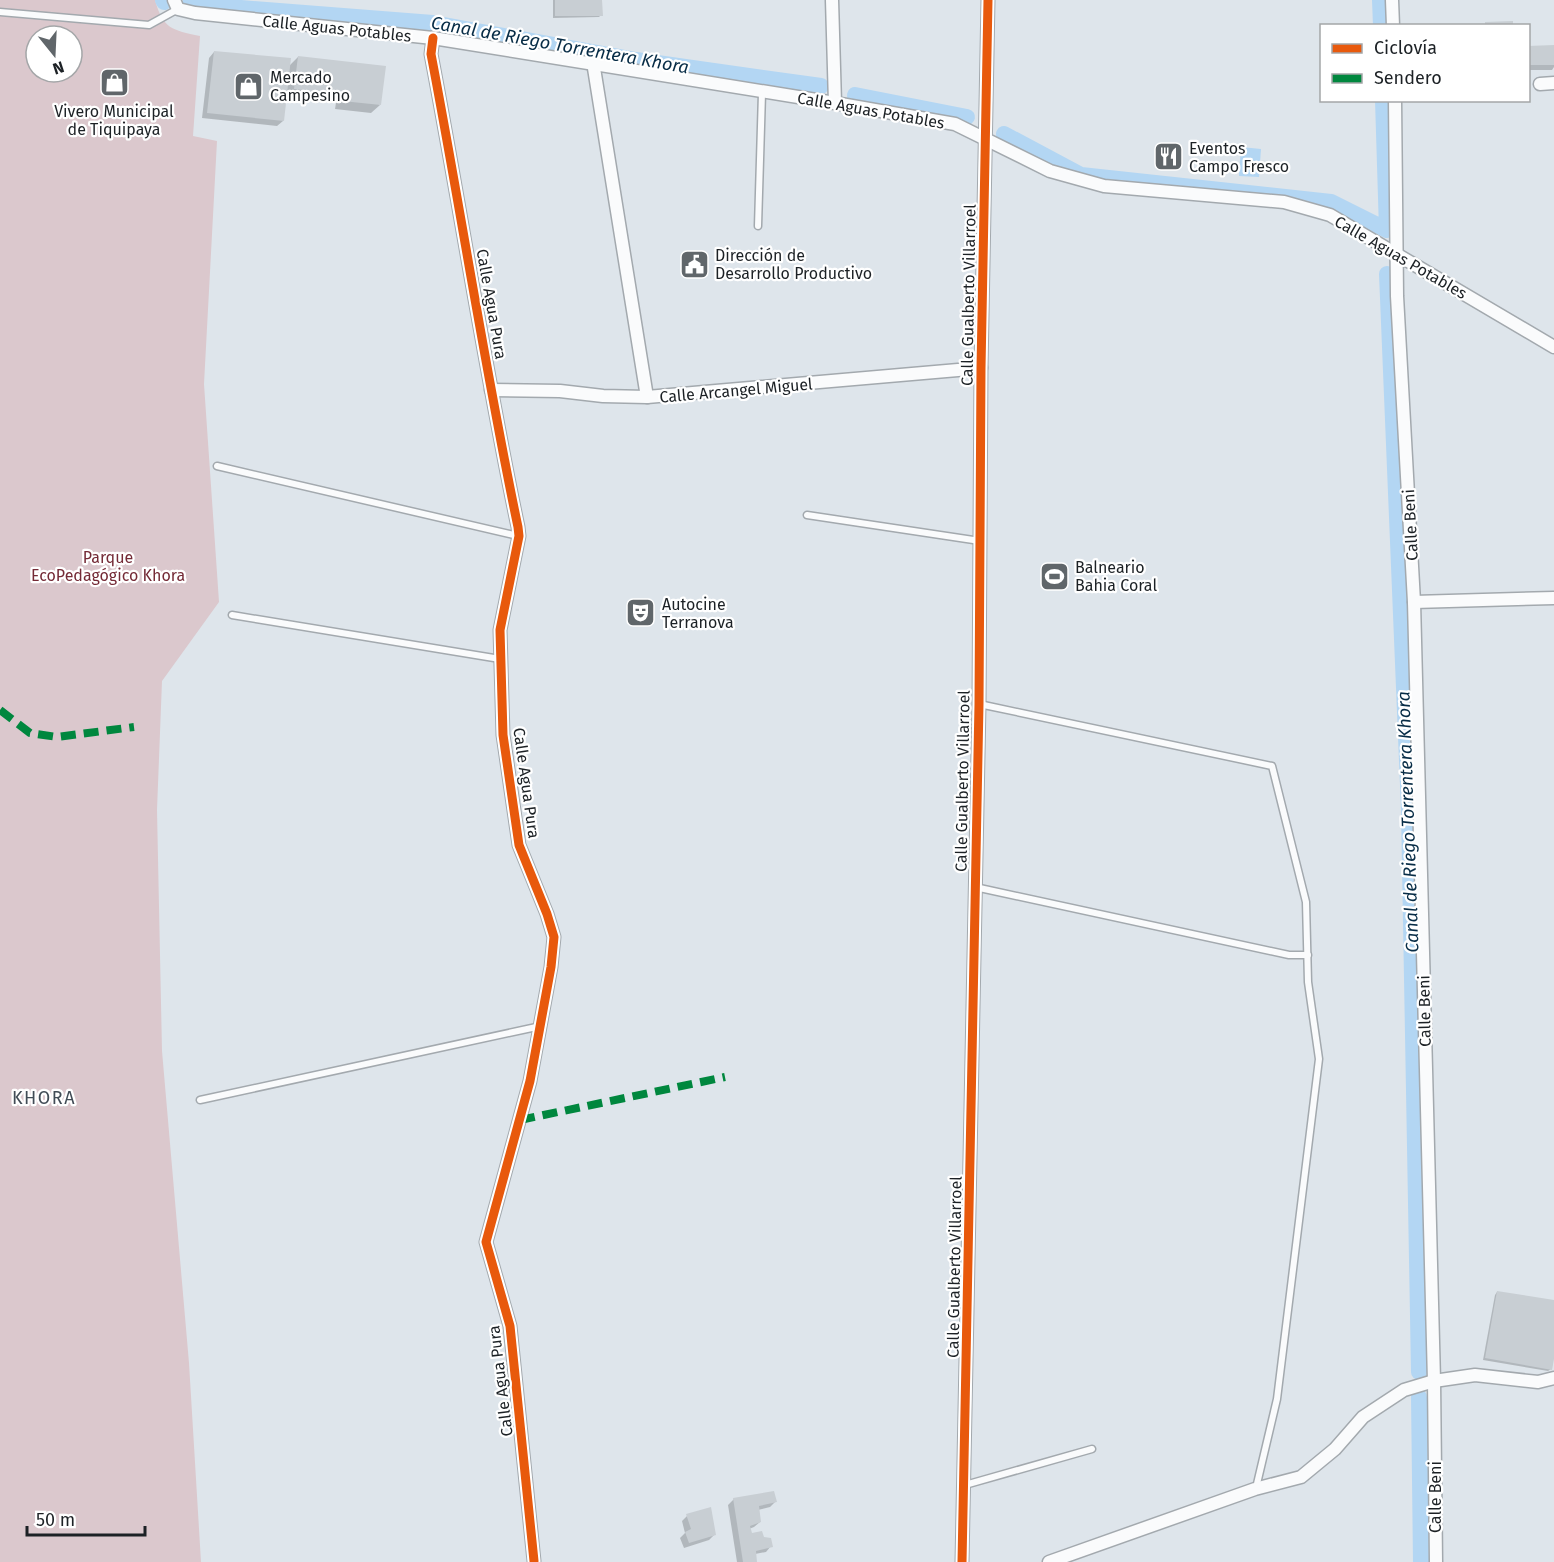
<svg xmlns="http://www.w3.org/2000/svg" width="1554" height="1562" font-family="'Fira Sans',sans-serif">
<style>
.green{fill:#dbc8cd;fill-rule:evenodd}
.water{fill:#b3d6f3}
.shadow{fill:#0003}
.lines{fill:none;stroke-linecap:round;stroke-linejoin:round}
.canal{stroke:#b3d6f3;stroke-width:16}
.building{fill:#c8ced3}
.service-casing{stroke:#a3a9ae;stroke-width:9}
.minor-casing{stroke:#a3a9ae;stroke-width:15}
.service{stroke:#fafbfc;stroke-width:6}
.minor{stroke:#fafbfc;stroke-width:12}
.quiet{stroke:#00873e;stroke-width:8;stroke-dasharray:15 8;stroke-linecap:butt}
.cycleway-casing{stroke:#fff;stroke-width:13}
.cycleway{stroke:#e8590c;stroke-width:9}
.labels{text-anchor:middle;stroke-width:4.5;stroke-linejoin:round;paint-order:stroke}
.street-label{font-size:16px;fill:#1c2125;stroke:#fff}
.poi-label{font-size:16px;fill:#1c2125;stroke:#fff;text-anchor:start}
.park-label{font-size:16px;fill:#742a36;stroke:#fff}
.water-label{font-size:18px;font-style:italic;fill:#072c46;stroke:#fff}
.neighbourhood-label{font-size:18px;letter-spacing:1.5px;fill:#414c56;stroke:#fff}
</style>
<rect width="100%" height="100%" fill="#dee5eb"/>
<path class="green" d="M0,0H155C163,29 172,30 200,36L193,136L217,141L204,384L219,602L162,681L157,810L162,1051L189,1363L201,1562H0ZM36,36H72V72H36Z"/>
<polygon class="water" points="1241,147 1261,149 1259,177 1239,176"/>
<g class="shadow">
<polygon points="553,0 601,0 601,15 599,17 553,18"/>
<polygon points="1528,47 1554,47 1554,67 1552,70 1528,70"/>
<polygon points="214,52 288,67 298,57 380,105 371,113 335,109 336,103 285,97 283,121 277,126 202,118 209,58"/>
<polygon points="1497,1292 1554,1302 1554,1350 1551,1369 1548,1371 1483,1360 1495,1295"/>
<polygon points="734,1499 775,1502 770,1507 758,1510 760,1522 754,1527 749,1529 750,1535 763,1539 771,1546 766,1552 755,1554 755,1562 737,1562 728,1505"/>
<polygon points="687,1516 714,1535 709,1540 684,1548 680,1538 685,1533 682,1521"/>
</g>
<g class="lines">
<g class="canal">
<polyline points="163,0 164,2"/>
<polyline points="1380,0 1381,26"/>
<polyline points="190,4 433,23 636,60 821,86"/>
<polyline points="855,95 967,117"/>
<polyline points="1004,134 1081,175 1331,202 1387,230 1383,100"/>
<polyline points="1387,274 1409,809 1419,1372"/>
<polyline points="1419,1397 1421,1562"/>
</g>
</g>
<g class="building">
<polygon points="555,0 602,0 603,16 555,16"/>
<polygon points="1513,21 1513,26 1485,26 1485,22"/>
<polygon points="1554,45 1554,65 1528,65 1528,46"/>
<polygon points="214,51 291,58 284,121 207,113"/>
<polygon points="298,56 386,66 381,105 342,101 343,95 294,89"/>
<polygon points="1497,1291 1554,1300 1554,1359 1552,1370 1485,1358"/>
<polygon points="774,1491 777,1502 759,1506 761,1522 750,1526 752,1533 762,1531 764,1537 771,1538 773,1547 756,1551 757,1562 743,1562 733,1498"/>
<polygon points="711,1507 716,1535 689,1543 685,1532 691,1529 686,1514"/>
</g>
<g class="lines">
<defs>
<g id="service">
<polyline points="0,12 149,25 178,9"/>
<polyline points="758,226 762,93"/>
<polyline points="217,466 518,536"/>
<polyline points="807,515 980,541"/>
<polyline points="232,615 500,659"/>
<polyline points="979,704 1272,766 1306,902 1308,982 1319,1059 1277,1399 1256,1488"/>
<polyline points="975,887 1289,955 1308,955"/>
<polyline points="200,1100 541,1026"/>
<polyline points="965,1485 1092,1449"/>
</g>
<g id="minor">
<polyline points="174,0 178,9 195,13 433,38 835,103 955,124 1050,171 1104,186 1284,202 1330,215 1554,347"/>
<polyline points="832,0 835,103"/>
<polyline points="1392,0 1393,26"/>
<path d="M433,38L431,54C461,211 485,370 518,527L519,536L500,630L503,735L519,845L547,914L554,937L551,967L530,1081L486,1242L510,1326L534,1561"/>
<polyline points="593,62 647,397"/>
<polyline points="1540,84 1554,83"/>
<polyline points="1395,100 1397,296 1414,602 1434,1381 1436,1562"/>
<polyline points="491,390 560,391 603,396 647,397 981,368"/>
<polyline points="1414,602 1554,598"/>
<polyline points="962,1562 979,704 981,368 988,0"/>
<polyline points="1049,1562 1255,1489 1301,1477 1335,1449 1363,1417 1404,1390 1434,1381 1475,1375 1538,1382 1554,1378"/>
</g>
</defs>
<use href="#service" class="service-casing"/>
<use href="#minor" class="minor-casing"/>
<use href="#service" class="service"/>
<use href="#minor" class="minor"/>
<g class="quiet">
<polyline points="0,710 30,733 57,737 134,727"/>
<polyline points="520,1120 725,1077"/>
</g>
<defs>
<g id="cycleway">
<path d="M433,38L431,54C461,211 485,370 518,527L519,536L500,630L503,735L519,845L547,914L554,937L551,967L530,1081L486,1242L510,1326L534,1561"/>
<polyline points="962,1562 979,704 981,368 988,0"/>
</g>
</defs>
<use href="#cycleway" class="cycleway-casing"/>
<use href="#cycleway" class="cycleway"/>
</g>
<defs>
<symbol id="shop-square" viewBox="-11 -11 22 22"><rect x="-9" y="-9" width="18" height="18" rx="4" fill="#60666a" stroke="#fff"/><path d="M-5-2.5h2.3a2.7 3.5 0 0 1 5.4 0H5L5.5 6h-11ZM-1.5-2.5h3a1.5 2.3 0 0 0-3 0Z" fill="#fff"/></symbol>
<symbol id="restaurant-square" viewBox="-11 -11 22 22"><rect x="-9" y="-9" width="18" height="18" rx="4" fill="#60666a" stroke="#fff"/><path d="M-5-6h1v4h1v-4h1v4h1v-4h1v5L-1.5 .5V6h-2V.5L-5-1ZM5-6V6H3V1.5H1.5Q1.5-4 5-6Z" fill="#fff"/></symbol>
<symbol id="civic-square" viewBox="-11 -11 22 22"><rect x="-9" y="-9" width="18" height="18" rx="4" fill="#60666a" stroke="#fff"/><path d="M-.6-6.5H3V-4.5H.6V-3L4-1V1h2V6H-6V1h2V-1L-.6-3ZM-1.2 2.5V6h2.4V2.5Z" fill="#fff"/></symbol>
<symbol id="stadium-square" viewBox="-11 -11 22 22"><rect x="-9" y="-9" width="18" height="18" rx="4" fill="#60666a" stroke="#fff"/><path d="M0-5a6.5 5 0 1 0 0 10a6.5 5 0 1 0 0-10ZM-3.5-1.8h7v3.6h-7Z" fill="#fff"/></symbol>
<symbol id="theatre-square" viewBox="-11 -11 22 22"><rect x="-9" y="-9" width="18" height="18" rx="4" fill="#60666a" stroke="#fff"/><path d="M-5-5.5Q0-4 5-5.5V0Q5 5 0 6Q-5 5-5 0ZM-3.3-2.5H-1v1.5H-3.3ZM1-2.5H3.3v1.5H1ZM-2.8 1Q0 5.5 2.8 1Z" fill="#fff"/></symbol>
</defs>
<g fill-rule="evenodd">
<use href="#shop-square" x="98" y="66" width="33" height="33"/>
<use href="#shop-square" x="232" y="70" width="33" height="33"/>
<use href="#restaurant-square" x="1152" y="140" width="33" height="33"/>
<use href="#civic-square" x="678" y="248" width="33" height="33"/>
<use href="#stadium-square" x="1038" y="560" width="33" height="33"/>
<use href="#theatre-square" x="624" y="596" width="33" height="33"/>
</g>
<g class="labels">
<g class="street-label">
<text transform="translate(337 28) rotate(6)" y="6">Calle Aguas Potables</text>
<text transform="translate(871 110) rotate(10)" y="6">Calle Aguas Potables</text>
<text transform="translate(1401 257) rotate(30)" y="6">Calle Aguas Potables</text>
<text transform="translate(968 295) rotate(-89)" y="6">Calle Gualberto Villarroel</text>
<text transform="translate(492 304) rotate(80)" y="6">Calle Agua Pura</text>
<text transform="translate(736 390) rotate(-5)" y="6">Calle Arcangel Miguel</text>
<text transform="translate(1410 525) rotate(-93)" y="6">Calle Beni</text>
<text transform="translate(962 781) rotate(-89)" y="6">Calle Gualberto Villarroel</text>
<text transform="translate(527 783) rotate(82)" y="6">Calle Agua Pura</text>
<text transform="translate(1424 1011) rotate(-91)" y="6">Calle Beni</text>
<text transform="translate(954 1267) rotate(-89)" y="6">Calle Gualberto Villarroel</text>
<text transform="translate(500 1381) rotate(-97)" y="6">Calle Agua Pura</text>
<text transform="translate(1435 1497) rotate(-90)" y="6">Calle Beni</text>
</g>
<g class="poi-label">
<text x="270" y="83">Mercado<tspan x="270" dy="18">Campesino</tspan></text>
<text x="114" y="117" text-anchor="middle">Vivero Municipal<tspan x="114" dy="18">de Tiquipaya</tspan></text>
<text x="1189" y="154">Eventos<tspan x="1189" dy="18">Campo Fresco</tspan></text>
<text x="715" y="261">Dirección de<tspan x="715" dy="18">Desarrollo Productivo</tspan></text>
<text x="1075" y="573">Balneario<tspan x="1075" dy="18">Bahia Coral</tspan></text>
<text x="662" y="610">Autocine<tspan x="662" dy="18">Terranova</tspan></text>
</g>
<g class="park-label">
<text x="108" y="563">Parque<tspan x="108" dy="18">EcoPedagógico Khora</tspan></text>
</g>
<g class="water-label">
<text transform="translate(560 45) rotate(10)" y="6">Canal de Riego Torrentera Khora</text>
<text transform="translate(1408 822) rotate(-92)" y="6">Canal de Riego Torrentera Khora</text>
</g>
<g class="neighbourhood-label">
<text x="44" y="1104">KHORA</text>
</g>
</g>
<rect x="1320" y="24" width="210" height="78" fill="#ffffff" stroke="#a4a6a8" stroke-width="1.5"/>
<rect x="1332" y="44" width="30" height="9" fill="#e8590c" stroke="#a4a6a8" stroke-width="1.5"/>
<text x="1374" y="54" font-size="18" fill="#1c2125">Ciclovía</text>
<rect x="1332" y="74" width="30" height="9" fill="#00873e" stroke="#a4a6a8" stroke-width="1.5"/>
<text x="1374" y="84" font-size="18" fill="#1c2125">Sendero</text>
<g transform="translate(54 54) rotate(162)"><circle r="28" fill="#ffffff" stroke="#a4a6a8" stroke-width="1.5"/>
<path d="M0-4.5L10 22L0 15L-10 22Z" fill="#60666a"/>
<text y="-9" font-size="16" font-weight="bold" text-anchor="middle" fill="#1c2125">N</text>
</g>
<path d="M27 1526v9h118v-9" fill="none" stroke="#1c2125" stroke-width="3"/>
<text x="36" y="1526" font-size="18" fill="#1c2125" stroke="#ffffff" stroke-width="4.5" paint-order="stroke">50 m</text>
</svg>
